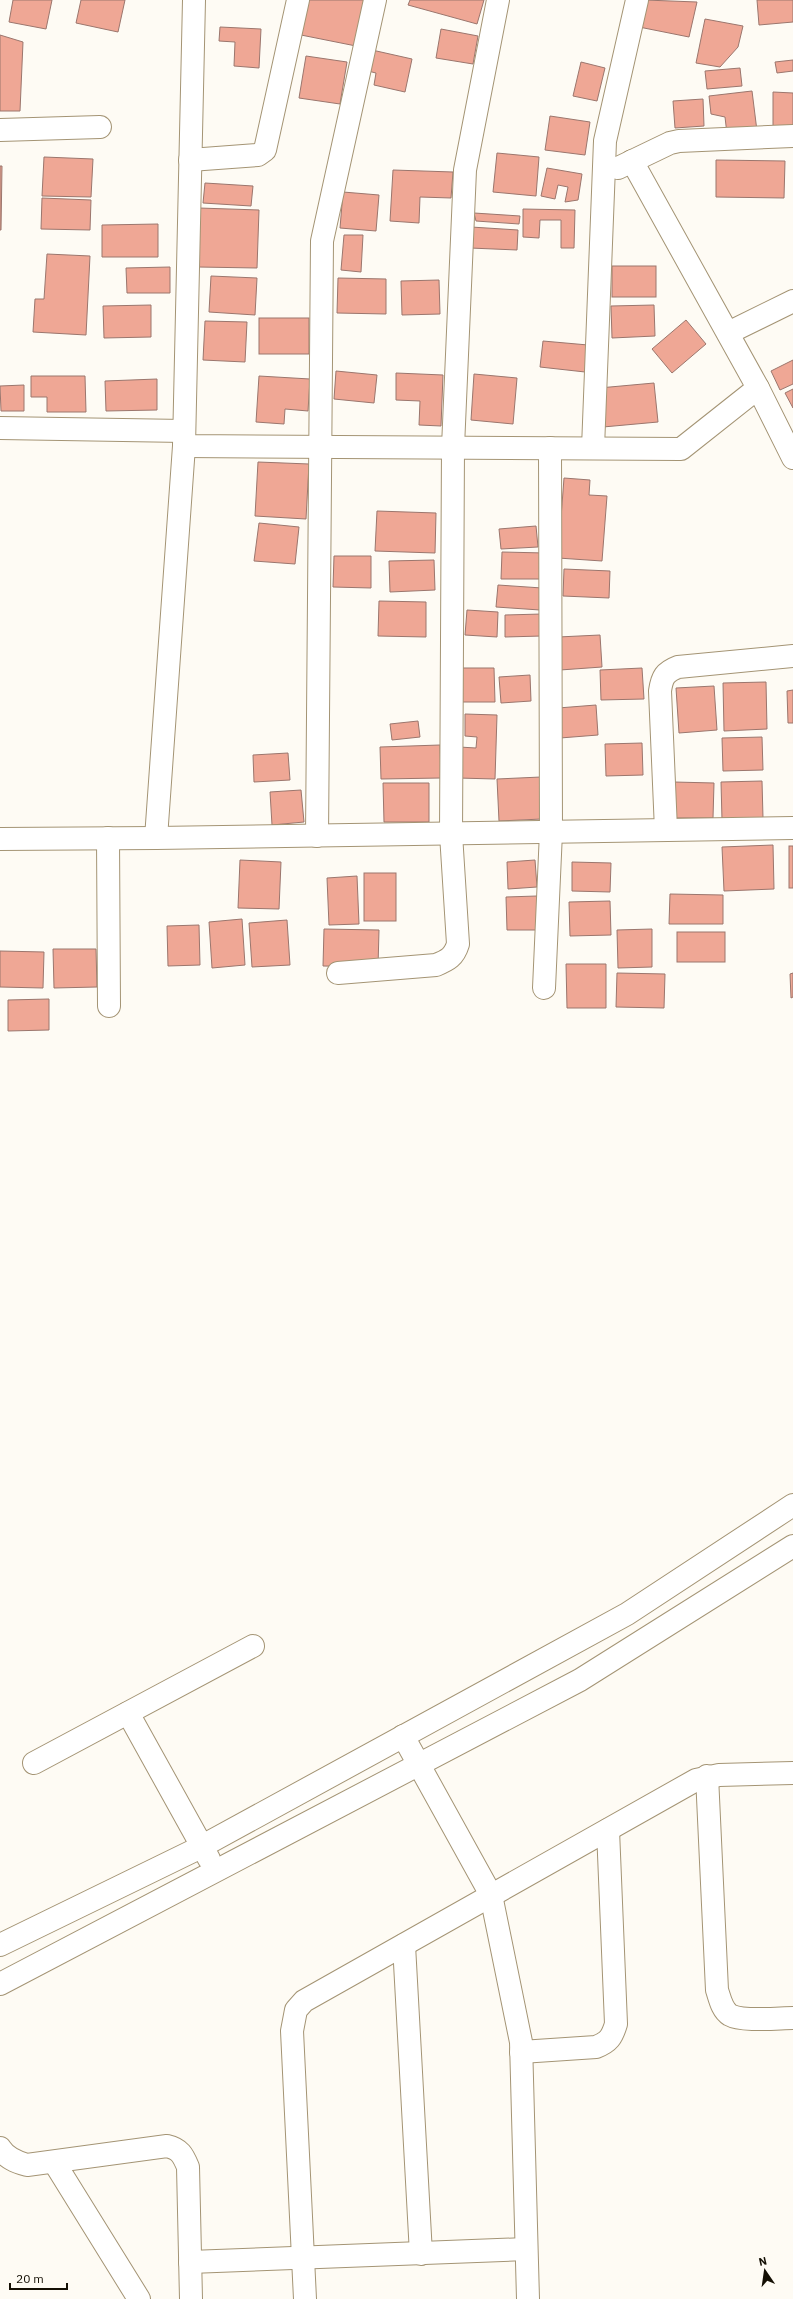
<svg xmlns="http://www.w3.org/2000/svg" width="793" height="2299" font-family="'IBM Plex Sans',sans-serif">
<style>
.building{fill:#efa795;stroke:#9b766d}
.lines{fill:none;stroke-linecap:round;stroke-linejoin:round}
.minor-casing{stroke:#a49474;stroke-width:24}
.minor{stroke:#fff;stroke-width:22}
</style>
<rect width="100%" height="100%" fill="#fefbf4"/>
<g class="building">
<polygon points="13,0 52,0 46,29 9,22"/>
<polygon points="81,0 125,0 118,32 76,23"/>
<polygon points="308,0 366,0 356,46 301,35"/>
<polygon points="410,0 484,0 477,24 408,5"/>
<polygon points="645,0 697,2 689,37 639,27"/>
<polygon points="757,0 793,0 793,22 759,25"/>
<polygon points="705,19 743,26 738,47 720,67 696,63"/>
<polygon points="220,27 261,29 259,68 234,66 235,42 219,41"/>
<polygon points="441,29 478,36 473,64 436,58"/>
<polygon points="0,35 23,42 20,111 0,111"/>
<polygon points="372,50 412,59 405,92 374,85 376,73 368,71"/>
<polygon points="306,56 347,62 340,104 299,98"/>
<polygon points="793,60 793,71 777,73 775,62"/>
<polygon points="581,62 605,68 597,101 573,96"/>
<polygon points="740,68 742,86 707,89 705,71"/>
<polygon points="752,91 757,131 727,134 725,117 711,114 709,96"/>
<polygon points="773,92 793,93 793,130 773,129"/>
<polygon points="703,99 704,126 675,128 673,101"/>
<polygon points="550,116 590,122 585,155 545,150"/>
<polygon points="497,153 539,157 536,196 493,192"/>
<polygon points="44,157 93,159 91,197 42,196"/>
<polygon points="716,160 785,161 784,198 716,197"/>
<polygon points="0,166 2,166 1,230 0,230"/>
<polygon points="547,168 582,174 578,200 565,202 568,187 558,185 555,199 541,196"/>
<polygon points="393,170 453,172 451,198 420,197 419,223 390,221"/>
<polygon points="205,183 253,186 251,206 203,203"/>
<polygon points="343,192 379,195 376,231 340,228"/>
<polygon points="42,198 91,200 90,230 41,229"/>
<polygon points="199,208 259,210 257,268 198,267"/>
<polygon points="523,209 575,210 574,248 561,248 561,220 540,220 539,238 523,237"/>
<polygon points="474,213 520,216 519,224 476,221"/>
<polygon points="158,224 158,257 102,257 102,225"/>
<polygon points="471,227 518,230 517,250 470,248"/>
<polygon points="344,235 363,235 361,272 341,270"/>
<polygon points="47,254 90,256 86,335 33,332 35,299 44,299"/>
<rect x="612" y="266" width="44" height="31"/>
<polygon points="170,267 170,293 127,293 126,268"/>
<polygon points="211,276 257,278 255,315 209,312"/>
<polygon points="338,278 386,279 386,314 337,313"/>
<polygon points="439,280 440,314 402,315 401,281"/>
<polygon points="151,305 151,337 104,338 103,306"/>
<polygon points="654,305 655,336 612,338 611,306"/>
<rect x="259" y="318" width="50" height="36"/>
<polygon points="686,320 706,344 672,373 652,349"/>
<polygon points="205,321 247,322 245,362 203,360"/>
<polygon points="543,341 588,345 585,372 540,367"/>
<polygon points="793,360 793,384 780,390 771,371"/>
<polygon points="336,371 377,375 374,403 334,399"/>
<polygon points="396,373 443,375 441,426 419,425 420,401 396,400"/>
<polygon points="474,374 517,378 513,424 471,420"/>
<polygon points="31,376 85,376 86,412 47,412 47,397 31,397"/>
<polygon points="259,376 310,379 308,411 285,409 284,424 256,422"/>
<polygon points="157,379 157,410 106,411 105,381"/>
<polygon points="654,383 658,422 603,427 599,388"/>
<polygon points="24,385 24,411 1,411 0,386"/>
<polygon points="793,389 793,408 785,393"/>
<polygon points="258,462 309,464 306,519 255,516"/>
<polygon points="564,478 590,480 589,495 607,496 602,561 558,558"/>
<polygon points="377,511 436,513 435,553 375,551"/>
<polygon points="259,523 299,527 295,564 254,561"/>
<polygon points="536,526 538,547 501,549 499,529"/>
<polygon points="502,552 545,553 544,579 501,579"/>
<polygon points="334,556 371,556 371,588 333,587"/>
<polygon points="434,560 435,590 390,592 389,561"/>
<polygon points="564,569 610,571 609,598 563,596"/>
<polygon points="498,585 542,588 540,610 496,607"/>
<polygon points="379,601 426,602 426,637 378,636"/>
<polygon points="467,610 498,612 497,637 465,635"/>
<polygon points="542,614 542,636 505,637 505,615"/>
<polygon points="600,635 602,667 560,670 558,637"/>
<polygon points="461,668 494,668 495,702 462,702"/>
<polygon points="642,668 644,699 601,700 600,670"/>
<polygon points="530,675 531,701 501,703 499,677"/>
<polygon points="766,682 767,729 724,731 723,683"/>
<polygon points="714,686 717,730 679,733 676,688"/>
<polygon points="793,690 793,723 788,723 787,691"/>
<polygon points="596,705 598,735 560,738 558,708"/>
<polygon points="465,714 497,715 495,779 458,778 459,747 476,748 477,737 465,736"/>
<polygon points="418,721 420,737 392,740 390,724"/>
<polygon points="762,737 763,770 723,771 722,738"/>
<polygon points="642,743 643,775 606,776 605,744"/>
<polygon points="440,745 441,778 381,779 380,747"/>
<polygon points="288,753 290,780 254,782 253,755"/>
<polygon points="541,777 542,819 499,821 497,779"/>
<polygon points="762,781 763,818 722,820 721,782"/>
<polygon points="674,782 714,783 713,818 673,818"/>
<polygon points="383,783 429,783 429,822 384,822"/>
<polygon points="301,790 304,822 272,825 270,792"/>
<polygon points="773,845 774,889 724,891 722,847"/>
<rect x="789" y="846" width="4" height="42"/>
<polygon points="240,860 281,862 279,909 238,908"/>
<polygon points="535,860 537,887 508,889 507,862"/>
<polygon points="572,862 611,863 610,892 572,891"/>
<rect x="364" y="873" width="32" height="48"/>
<polygon points="357,876 359,924 329,925 327,878"/>
<polygon points="670,894 723,895 723,924 669,924"/>
<polygon points="537,896 538,930 507,930 506,897"/>
<polygon points="610,901 611,935 570,936 569,902"/>
<polygon points="242,919 245,965 212,968 209,922"/>
<polygon points="287,920 290,965 252,967 249,923"/>
<polygon points="199,925 200,965 168,966 167,926"/>
<polygon points="324,929 379,930 378,967 323,966"/>
<polygon points="652,929 652,967 618,968 617,930"/>
<rect x="677" y="932" width="48" height="30"/>
<polygon points="53,949 96,949 97,987 54,988"/>
<polygon points="0,951 44,952 43,988 0,987"/>
<polygon points="566,964 606,964 606,1008 567,1008"/>
<polygon points="617,973 665,974 664,1008 616,1007"/>
<polygon points="793,973 793,997 791,998 790,974"/>
<polygon points="49,999 49,1030 8,1031 8,1000"/>
</g>
<g class="lines">
<defs>
<g id="minor">
<polyline points="194,0 184,446 681,449 758,388 632,161"/>
<polyline points="0,130 100,127"/>
<polyline points="190,160 258,155 265,150 298,0"/>
<polyline points="618,168 670,143 679,141 793,136"/>
<polyline points="728,333 793,301"/>
<polyline points="758,388 793,458"/>
<polyline points="0,428 184,431"/>
<polyline points="593,448 605,141 637,0"/>
<path d="M666,830L660,691C662,677 665,672 678,667L793,656"/>
<polyline points="317,836 322,241 375,0"/>
<polyline points="108,838 109,1006"/>
<polyline points="156,838 184,446"/>
<polyline points="0,839 156,838 793,828"/>
<path d="M338,973L436,965C448,960 454,957 458,944L451,834L453,447L465,170L498,0"/>
<polyline points="544,988 551,832 550,448"/>
<polyline points="128,1713 209,1859"/>
<polyline points="403,1736 491,1895 521,2042 528,2299"/>
<polyline points="34,1763 253,1646"/>
<path d="M707,1776L717,1990C720,1999 722,2010 730,2015C742,2022 779,2018 793,2018"/>
<polyline points="0,1945 197,1849 627,1614 793,1505"/>
<polyline points="404,1945 421,2254"/>
<polyline points="0,1984 580,1680 793,1546"/>
<path d="M521,2052L596,2047C609,2042 612,2037 616,2024L608,1830"/>
<path d="M0,2148C6,2158 16,2162 27,2165L167,2146C180,2149 183,2155 188,2167L191,2299"/>
<polyline points="54,2162 139,2299"/>
<polyline points="190,2262 526,2249"/>
<polyline points="305,2299 292,2031 296,2010 304,2001 696,1780 719,1775 793,1773"/>
</g>
</defs>
<use href="#minor" class="minor-casing"/>
<use href="#minor" class="minor"/>
</g>
<g transform="translate(765 2271) rotate(347)" stroke="#fefbf4" stroke-width="3" paint-order="stroke">
<path d="M0-3L7 15L0 10L-7 15Z" fill="#140f04"/>
<text y="-6" font-size="11" font-weight="bold" text-anchor="middle" fill="#140f04">N</text>
</g>
<path d="M10 2283v6h57v-6" fill="none" stroke="#140f04" stroke-width="2"/>
<text x="16" y="2283" font-size="12" fill="#140f04" stroke="#fefbf4" stroke-width="3" paint-order="stroke">20 m</text>
</svg>
